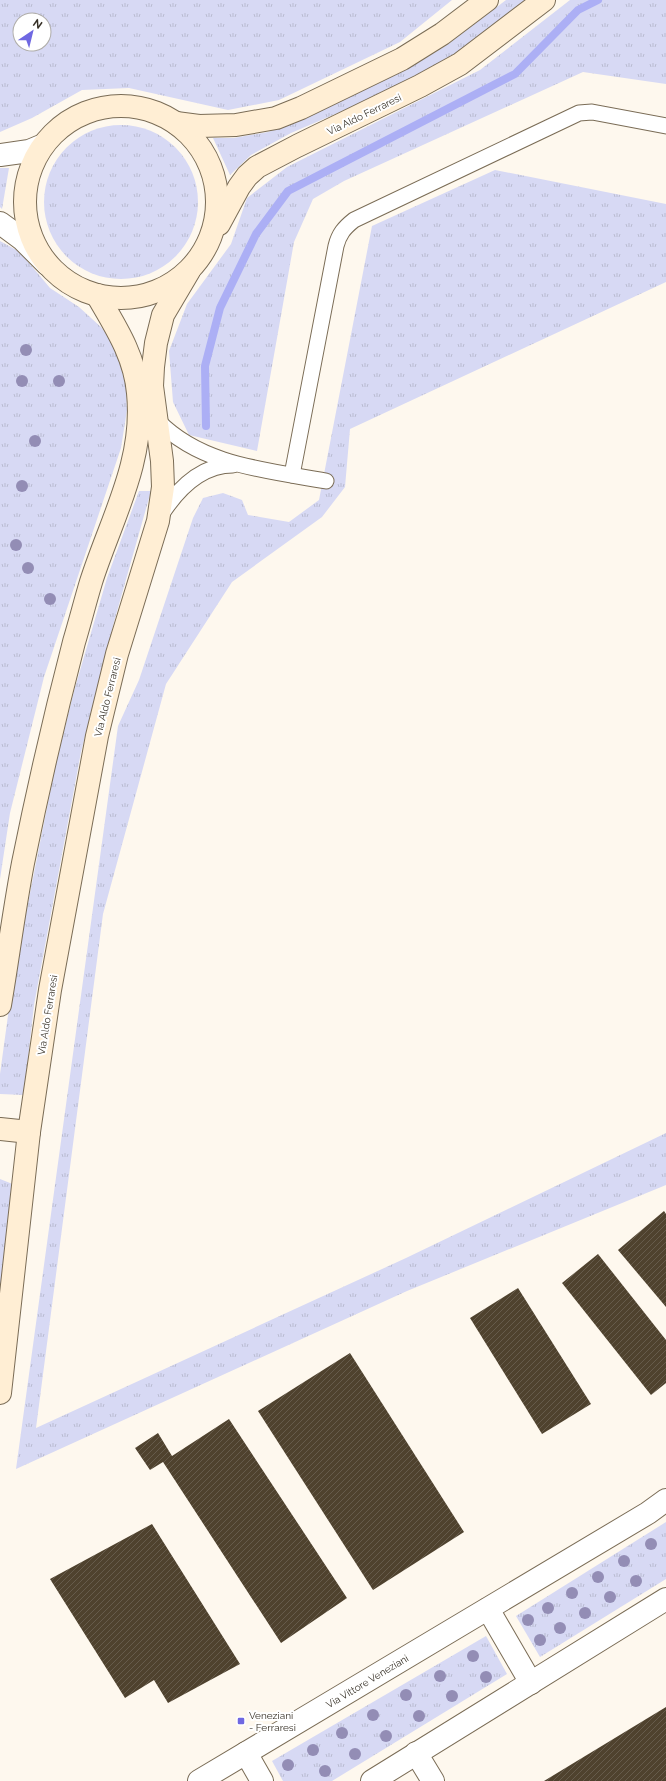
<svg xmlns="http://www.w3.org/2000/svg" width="666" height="1781" font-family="Raleway,sans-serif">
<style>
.grass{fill:url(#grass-tufts);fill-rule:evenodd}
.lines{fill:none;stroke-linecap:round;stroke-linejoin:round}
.stream{stroke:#acaff5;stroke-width:8}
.building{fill:url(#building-hatch)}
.service-casing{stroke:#7a6c56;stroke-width:17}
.minor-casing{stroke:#7a6c56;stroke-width:24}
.tertiary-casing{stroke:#7a6c56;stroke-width:24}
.secondary-casing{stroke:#7a6c56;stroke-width:24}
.service{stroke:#fff;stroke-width:15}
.minor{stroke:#fff;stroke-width:22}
.tertiary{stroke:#fff;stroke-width:22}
.secondary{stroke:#ffeed4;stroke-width:22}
.tree{fill:#938db5}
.poi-dot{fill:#6f68e2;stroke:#fff;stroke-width:1.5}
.labels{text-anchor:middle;stroke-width:4;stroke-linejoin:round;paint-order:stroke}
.street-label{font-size:10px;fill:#373127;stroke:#fff}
.poi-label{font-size:10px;fill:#373127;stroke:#fff;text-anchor:start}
</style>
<defs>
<pattern id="grass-tufts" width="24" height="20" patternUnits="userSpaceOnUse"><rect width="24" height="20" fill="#d7d9f4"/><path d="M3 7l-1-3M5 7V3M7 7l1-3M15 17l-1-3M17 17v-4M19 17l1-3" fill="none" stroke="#b9bbd1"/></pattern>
<pattern id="building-hatch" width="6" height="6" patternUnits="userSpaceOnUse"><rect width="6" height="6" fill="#4f422e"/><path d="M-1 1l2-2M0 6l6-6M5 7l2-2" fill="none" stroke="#665b4b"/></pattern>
</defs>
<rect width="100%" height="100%" fill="#fef8ee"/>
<g class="grass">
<path d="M0,0H452L400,42L279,100L228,110L129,88L82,90L32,118L0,132ZM20,20H44V44H20Z"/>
<polygon points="506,0 526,0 474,43 410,82 291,133 251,155 230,175 213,138 234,138 268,132 303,119 409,68 447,45"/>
<polygon points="570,0 666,0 666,84 583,72 344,181 313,199 294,242 257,451 189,435 173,402 169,351 187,304 231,244 247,198 287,167 480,70"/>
<circle cx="121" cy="202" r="77"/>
<polygon points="0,168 9,168 2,209 0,207"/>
<polygon points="495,170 666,204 666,282 350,429 345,487 322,517 232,582 166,684 103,914 36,1428 406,1258 666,1133 666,1185 407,1291 16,1469 118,726 139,680 193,518 203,498 223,493 242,500 248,515 289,522 319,500 372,226"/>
<polygon points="0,241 20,252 50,288 79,307 102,328 116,347 126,380 127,410 121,448 44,677 10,813 0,879"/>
<polygon points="139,491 151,491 114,622 81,752 34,1005 24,1095 0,1094 0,1074 13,979 55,767 74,691 107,578"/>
<polygon points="0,1179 15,1185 0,1306"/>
<polygon points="666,1522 666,1579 540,1657 516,1616"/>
<polygon points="486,1636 507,1674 332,1781 283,1781 272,1761"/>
</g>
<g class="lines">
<polyline class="stream" points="206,426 205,366 220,308 256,234 288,191 515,74 578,10 598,0"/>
</g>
<g class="building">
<polygon points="664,1211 666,1214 666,1307 618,1250"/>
<polygon points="598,1254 666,1340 666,1383 651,1395 562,1283"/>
<polygon points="518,1288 591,1404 542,1434 470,1318"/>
<polygon points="350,1353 464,1532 373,1590 258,1411"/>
<polygon points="229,1419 347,1598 281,1643 163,1462 150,1470 135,1448 158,1433 172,1456"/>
<polygon points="152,1524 240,1664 168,1703 154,1680 125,1698 50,1579"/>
<polygon points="666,1707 666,1781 544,1781"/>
</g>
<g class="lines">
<defs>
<g id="service">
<path d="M158,421C202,466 267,470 326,481"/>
<path d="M292,475L336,246C339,234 344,228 354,220L579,113L592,112L666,126"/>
<path d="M161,515C177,490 200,465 233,465"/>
</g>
<g id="minor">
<polyline points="488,1609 531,1683"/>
<polyline points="246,1753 262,1781"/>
<polyline points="416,1753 433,1781"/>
<polyline points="199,1781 648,1513 666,1500"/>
<polyline points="372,1781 666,1599"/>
</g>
<g id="tertiary">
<polyline points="0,155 29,151 41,146"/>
<polyline points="0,223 22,239 47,264"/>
</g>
<g id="secondary">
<circle cx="121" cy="202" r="96"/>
<polyline points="176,123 199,126 236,125 276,118 301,108 402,59 442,34 487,0"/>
<polyline points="219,224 239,187 247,176 257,167 297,146 420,86 460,64 544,0"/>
<path d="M0,1005C8,958 14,910 23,863C38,789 55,715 74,642C80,622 85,602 91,582C111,519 145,462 138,393C135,356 115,326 97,295"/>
<polyline points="0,1129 29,1132"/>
<polyline points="0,1393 29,1132 50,990 97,736 117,654 158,521 163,487 162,461 152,386 153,367 156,343 163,315 189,271"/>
</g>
</defs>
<use href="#service" class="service-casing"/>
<use href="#minor" class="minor-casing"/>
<use href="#tertiary" class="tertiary-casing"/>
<use href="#secondary" class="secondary-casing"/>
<use href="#service" class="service"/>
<use href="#minor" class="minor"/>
<use href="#tertiary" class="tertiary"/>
<use href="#secondary" class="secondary"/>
</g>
<g class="tree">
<circle cx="26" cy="350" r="6"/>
<circle cx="22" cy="381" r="6"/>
<circle cx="59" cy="381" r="6"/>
<circle cx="35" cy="441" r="6"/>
<circle cx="22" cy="486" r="6"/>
<circle cx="16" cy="545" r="6"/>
<circle cx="28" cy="568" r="6"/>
<circle cx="50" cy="599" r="6"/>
<circle cx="651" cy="1544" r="6"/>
<circle cx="624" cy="1561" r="6"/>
<circle cx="598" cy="1577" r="6"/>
<circle cx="636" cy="1581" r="6"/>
<circle cx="572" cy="1593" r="6"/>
<circle cx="610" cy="1597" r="6"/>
<circle cx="548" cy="1608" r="6"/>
<circle cx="585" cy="1613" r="6"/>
<circle cx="528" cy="1620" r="6"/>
<circle cx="560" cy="1628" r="6"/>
<circle cx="540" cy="1640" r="6"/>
<circle cx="473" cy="1656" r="6"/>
<circle cx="440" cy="1676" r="6"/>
<circle cx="486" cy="1677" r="6"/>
<circle cx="406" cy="1695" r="6"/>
<circle cx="452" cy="1696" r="6"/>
<circle cx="373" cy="1715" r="6"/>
<circle cx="419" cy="1716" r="6"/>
<circle cx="342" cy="1733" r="6"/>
<circle cx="386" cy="1736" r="6"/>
<circle cx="313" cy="1750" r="6"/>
<circle cx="355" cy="1754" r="6"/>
<circle cx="288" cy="1765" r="6"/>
<circle cx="325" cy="1771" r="6"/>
</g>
<rect class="poi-dot" x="237" y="1717" width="8" height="8" rx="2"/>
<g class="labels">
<g class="street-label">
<text transform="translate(364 114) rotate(-26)" y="4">Via Aldo Ferraresi</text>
<text transform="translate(107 697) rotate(-76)" y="4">Via Aldo Ferraresi</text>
<text transform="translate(47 1015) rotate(-81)" y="4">Via Aldo Ferraresi</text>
<text transform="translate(367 1681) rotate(-31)" y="4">Via Vittore Veneziani</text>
</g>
<g class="poi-label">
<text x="249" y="1719">Veneziani<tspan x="249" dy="12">- Ferraresi</tspan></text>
</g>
</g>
<g transform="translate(32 32) rotate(35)"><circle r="19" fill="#ffffff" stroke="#afada9"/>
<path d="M0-3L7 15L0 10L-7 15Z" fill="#6f68e2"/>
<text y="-6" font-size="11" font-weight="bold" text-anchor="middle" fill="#373127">N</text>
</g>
</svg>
